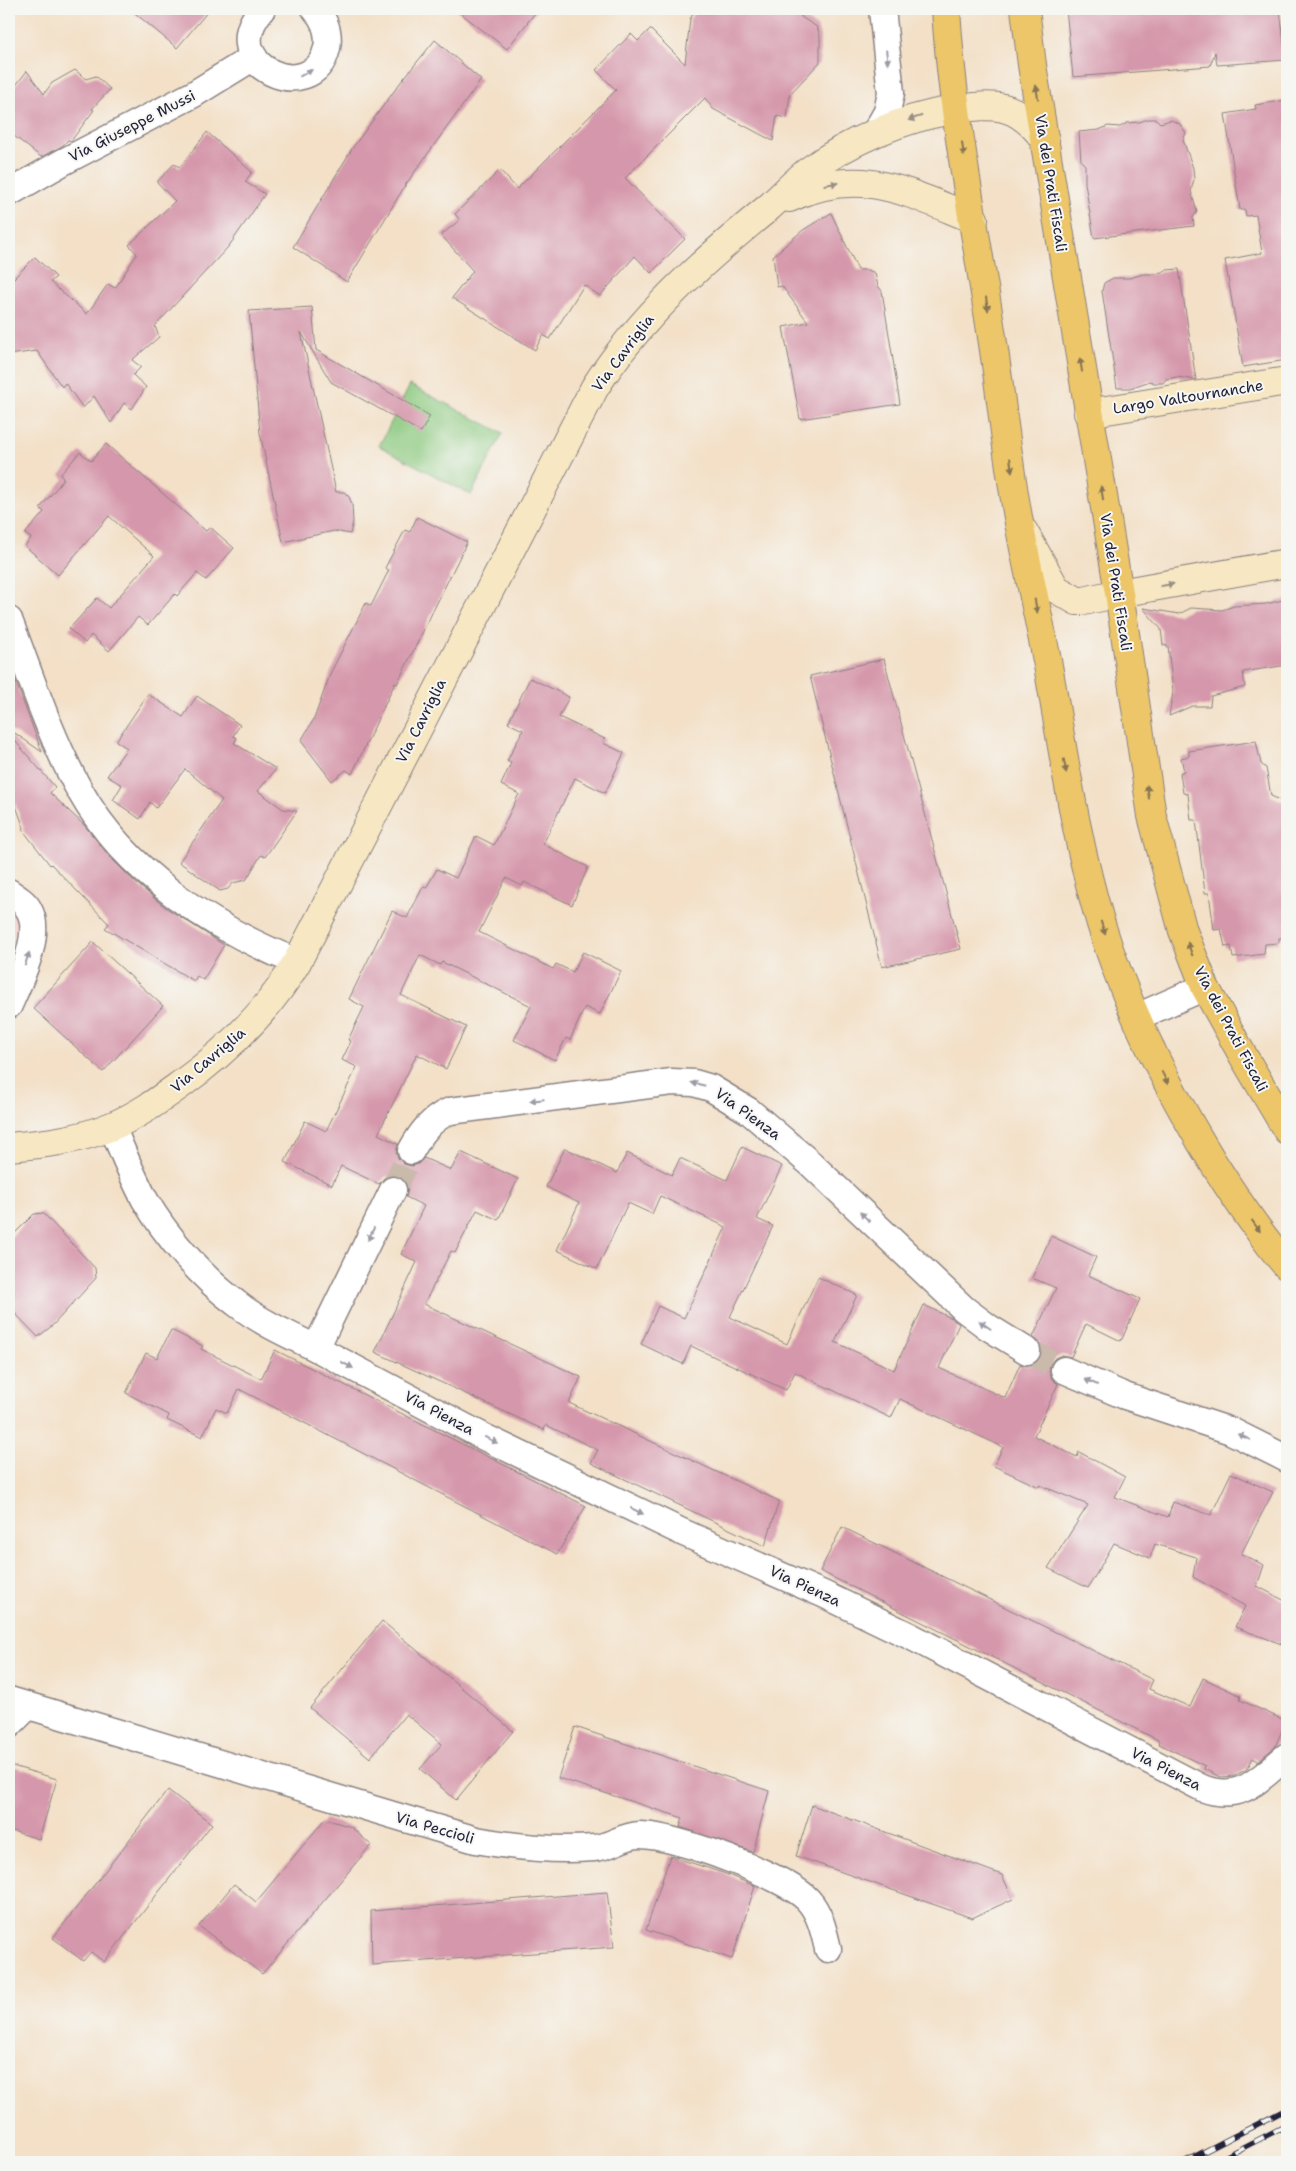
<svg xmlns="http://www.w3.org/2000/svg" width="1296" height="2171" font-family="'Shantell Sans',sans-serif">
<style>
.built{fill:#f7d0cd}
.green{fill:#8bc97f;stroke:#56765d}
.building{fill:#d597ab}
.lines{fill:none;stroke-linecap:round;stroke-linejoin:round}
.street-tunnel{stroke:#c9baab;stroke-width:26;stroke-dasharray:26 13;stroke-linecap:butt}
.street-casing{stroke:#8a8181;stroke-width:29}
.secondary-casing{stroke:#8a8181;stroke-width:30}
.primary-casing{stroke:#8a8181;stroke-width:30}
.street{stroke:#fff;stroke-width:26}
.secondary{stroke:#f7e8c3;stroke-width:28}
.primary{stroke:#ecc669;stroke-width:28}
.rail-casing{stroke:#22223b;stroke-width:5.5}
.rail{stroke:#f6f6f2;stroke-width:4;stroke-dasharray:11;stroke-linecap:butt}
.oneway{fill:#9c9ca7}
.oneway2{fill:#877452}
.oneway3{fill:#978f86}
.labels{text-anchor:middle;stroke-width:4;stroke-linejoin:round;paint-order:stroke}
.street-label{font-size:15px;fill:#22223b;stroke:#f6f6f2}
</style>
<rect width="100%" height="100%" fill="#f6f6f2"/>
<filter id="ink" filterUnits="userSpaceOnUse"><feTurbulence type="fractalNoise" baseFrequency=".02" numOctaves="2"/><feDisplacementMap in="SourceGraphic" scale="10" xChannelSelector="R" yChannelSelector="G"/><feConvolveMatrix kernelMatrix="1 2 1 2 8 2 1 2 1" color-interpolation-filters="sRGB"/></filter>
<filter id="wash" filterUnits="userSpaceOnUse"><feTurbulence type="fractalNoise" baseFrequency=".0096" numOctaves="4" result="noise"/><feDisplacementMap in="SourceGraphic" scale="20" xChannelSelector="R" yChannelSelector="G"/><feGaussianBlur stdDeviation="1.12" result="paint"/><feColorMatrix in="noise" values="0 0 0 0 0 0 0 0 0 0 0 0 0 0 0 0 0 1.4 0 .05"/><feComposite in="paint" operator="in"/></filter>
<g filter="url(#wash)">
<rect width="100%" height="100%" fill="#f3e0c7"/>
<polygon class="built" points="9,910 22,916 9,949"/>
<polygon class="green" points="410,385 503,433 471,495 379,446"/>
<g id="blocks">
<g class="building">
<polygon points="130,9 210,9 177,48"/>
<polygon points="455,9 538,9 507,49"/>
<polygon points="696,9 803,9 801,17 817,27 820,36 820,62 790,94 787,118 777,116 773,141 713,109 705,98 625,178 685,239 651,273 635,256 600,296 584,285 550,339 543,335 535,350 452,298 473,271 441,235 460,220 455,214 500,170 517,189 616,90 596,70 631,34 638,41 650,29 685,64 690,19"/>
<polygon points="1066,9 1280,9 1286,60 1217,65 1215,52 1210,66 1073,77"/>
<polygon points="435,40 481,80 406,184 347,282 293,247 353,147 400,83"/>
<polygon points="75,70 86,79 96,76 110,89 92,109 94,110 71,141 68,140 62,146 41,157 9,132 9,94 27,71 44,94 52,83"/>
<polygon points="1287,100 1287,360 1243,367 1225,260 1262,253 1256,215 1246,216 1245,210 1240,210 1225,114 1256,109 1255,105"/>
<polygon points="1149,119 1156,119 1160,123 1171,120 1180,124 1186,133 1183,140 1193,168 1194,179 1191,191 1197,212 1193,217 1194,226 1094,238 1085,183 1085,165 1081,161 1079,132 1099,130 1108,126 1120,127 1127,123 1139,122"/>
<polygon points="207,132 252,172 245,182 265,194 229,246 155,326 159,337 132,360 141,367 133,375 146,387 132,409 124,403 111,423 94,396 83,408 65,383 62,387 37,351 9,355 9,283 35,257 56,277 50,282 87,314 108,284 115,288 137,254 129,245 175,201 157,182 174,164 180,167"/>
<polygon points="831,213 858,270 868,270 875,273 878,286 882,291 900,404 800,419 783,327 808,322 782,286 777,287 773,256 803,230"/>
<polygon points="1179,269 1196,380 1177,377 1166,379 1163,383 1154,383 1150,381 1130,388 1117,388 1102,291 1104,283 1113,278 1130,278 1143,274 1156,274 1167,270"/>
<polygon points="312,307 316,350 430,416 421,432 331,382 301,332 336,492 344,492 349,497 352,504 353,522 350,534 334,531 283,542 260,433 249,311"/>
<polygon points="106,444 206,531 210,527 234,548 206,580 197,573 177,596 175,594 148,625 138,617 109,651 91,635 85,643 69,629 97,598 109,608 154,556 109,516 58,575 25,546 31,538 25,534 44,512 40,508 64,479 60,475 80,452 91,461"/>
<polygon points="417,517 467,542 397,684 395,683 352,774 346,770 332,781 301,741 314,719 331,672 366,603 371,606 389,570 385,568 405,530 410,532"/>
<polygon points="1287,599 1287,665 1243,672 1245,687 1211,696 1210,706 1192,706 1169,716 1173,692 1168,646 1163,645 1161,629 1143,608 1179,614 1191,608 1222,610 1234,606 1266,604"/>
<polygon points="884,659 961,949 882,967 810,676"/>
<polygon points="9,669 11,669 42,752 9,729"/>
<polygon points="530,678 569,697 559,717 605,739 603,743 624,753 605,793 575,778 543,844 588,867 572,905 524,882 522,886 506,878 479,932 553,969 556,964 573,972 583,952 621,971 600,1014 585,1007 570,1040 566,1038 555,1060 514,1040 531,1006 442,962 440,965 420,955 401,995 466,1027 446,1069 417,1054 378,1134 398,1144 396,1152 398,1158 404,1164 412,1166 418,1164 424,1158 451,1170 461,1152 518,1179 498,1220 477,1210 455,1253 451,1251 424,1304 581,1377 569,1403 779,1501 765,1546 591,1463 598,1450 546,1425 544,1430 375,1352 417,1262 401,1254 424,1206 406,1197 408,1189 406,1182 399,1176 392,1175 385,1177 379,1184 341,1166 332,1185 285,1162 305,1121 326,1131 357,1067 342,1060 351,1041 348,1040 364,1007 349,999 392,911 407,918 423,887 426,888 437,869 456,878 476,836 494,845 519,794 501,785 511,763 507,761 523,730 508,723"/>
<polygon points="148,694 183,717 197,696 240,725 233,736 237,738 234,743 276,769 258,791 283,809 297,811 265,857 261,855 246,880 233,883 228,889 220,891 179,862 222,800 185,769 156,808 150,802 140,819 113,800 122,785 107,776 127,748 116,741"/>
<polygon points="9,734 55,787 50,793 85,826 110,857 136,883 165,907 224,945 203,980 197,976 194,981 105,928 109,924 51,864 50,865 22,829 24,828 9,787"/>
<polygon points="1256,741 1261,764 1266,768 1271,796 1287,803 1287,937 1279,938 1279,943 1265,944 1264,954 1233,958 1231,946 1225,947 1221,929 1214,930 1209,893 1205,893 1196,820 1191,820 1188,794 1183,793 1180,773 1184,771 1181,758 1189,756 1189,751"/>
<polygon points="93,942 163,1006 103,1072 33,1008"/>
<polygon points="742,1147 782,1166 757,1219 773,1226 730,1317 787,1344 818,1277 857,1295 835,1342 894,1370 924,1305 951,1318 959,1324 939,1368 1005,1398 1020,1364 1027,1366 1035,1364 1040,1358 1042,1352 1040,1343 1033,1337 1056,1288 1032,1278 1051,1236 1096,1257 1088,1275 1140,1299 1121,1341 1086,1324 1071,1357 1062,1355 1055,1358 1050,1364 1049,1372 1052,1379 1058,1384 1034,1436 1077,1457 1079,1452 1125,1477 1115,1497 1168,1517 1173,1502 1211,1515 1231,1473 1273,1492 1241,1554 1264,1565 1257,1586 1287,1602 1287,1646 1235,1627 1245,1606 1193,1577 1196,1557 1155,1544 1150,1558 1114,1543 1088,1588 1048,1568 1088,1505 1040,1485 1039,1487 994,1466 1003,1447 900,1399 891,1418 795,1372 786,1390 691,1346 683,1364 641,1344 658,1306 684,1318 726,1227 660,1196 652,1214 628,1203 597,1269 557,1250 579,1203 546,1187 565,1148 617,1173 627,1153 672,1175 680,1158 727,1180"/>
<polygon points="43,1213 95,1268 96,1278 53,1325 38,1337 9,1307 9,1239 34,1214"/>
<polygon points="171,1330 203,1346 201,1349 261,1379 275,1350 586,1506 557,1554 239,1389 227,1413 216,1408 202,1437 167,1420 169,1415 126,1393 146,1353 157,1358"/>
<polygon points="842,1527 1153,1680 1149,1689 1190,1707 1203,1678 1241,1696 1240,1700 1286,1721 1275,1747 1258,1761 1253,1758 1247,1769 1234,1776 1220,1777 1204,1769 1205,1766 1159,1744 1160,1741 820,1571"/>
<polygon points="382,1621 513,1731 456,1800 420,1769 442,1744 406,1714 370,1758 310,1708"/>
<polygon points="575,1727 769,1791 753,1852 680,1827 683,1818 558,1778"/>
<polygon points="9,1765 57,1779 39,1839 9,1830"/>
<polygon points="168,1790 212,1824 104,1962 91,1952 83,1961 53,1938"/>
<polygon points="812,1805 1002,1875 1013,1899 972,1918 796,1856"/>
<polygon points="325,1819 351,1827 371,1845 262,1974 199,1926 234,1884 256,1902"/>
<polygon points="670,1856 723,1873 755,1886 732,1959 646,1930"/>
<polygon points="607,1892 614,1947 372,1965 371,1911"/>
</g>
</g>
</g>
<g filter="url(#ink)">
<use href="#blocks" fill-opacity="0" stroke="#8a8181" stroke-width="1"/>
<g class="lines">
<g class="street-tunnel">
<polyline points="393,1190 411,1151"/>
<polyline points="1027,1351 1064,1370"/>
</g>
<defs>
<g id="street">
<path d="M262,9C213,66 314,108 327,48C330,32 325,20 315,9"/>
<polyline points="875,133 887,112 891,93 882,9"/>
<polyline points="9,193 63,162 194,94 254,57"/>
<path d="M9,620C31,677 50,737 80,791C126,873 212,928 297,962"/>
<path d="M9,892C16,897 25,902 29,910C43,934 19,982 9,1005"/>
<polyline points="1137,1017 1205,987"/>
<path d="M112,1126C122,1151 132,1176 145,1200C166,1236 202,1278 236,1303C260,1322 289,1335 316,1348"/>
<path d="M411,1151C421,1133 431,1119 450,1111L672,1082L694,1083L711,1088L749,1111L811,1164L964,1309L988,1327L1027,1351"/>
<path d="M393,1190L316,1348L484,1437L684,1533L823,1594L912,1637L1202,1788C1242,1803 1258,1779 1287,1756"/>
<polyline points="1064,1370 1125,1396 1231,1431 1287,1459"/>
<path d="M9,1700L476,1840C514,1847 556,1851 594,1848C611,1847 623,1835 640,1835C674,1835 786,1876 808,1900C820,1913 824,1932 828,1949"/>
<polyline points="9,1725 28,1706"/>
</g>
<g id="secondary">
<path d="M789,198C861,165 906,192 974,219"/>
<polyline points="1088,413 1287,381"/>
<polyline points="1024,532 1056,589 1077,601 1084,601 1119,593 1287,563"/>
<path d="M9,1147C44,1144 79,1140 112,1126C137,1116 159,1100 180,1085C227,1051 268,1012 297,962L595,387C641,316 703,261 768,208C781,197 793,183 807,172C849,141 900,119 952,110C995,103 1017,102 1045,140"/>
</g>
<g id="primary">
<path d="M946,9C953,126 978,241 995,357C1003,414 1009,471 1020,528C1029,576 1040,623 1049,671C1064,756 1076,842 1101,924C1127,1009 1168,1089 1214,1164C1236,1199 1260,1235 1287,1266"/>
<polyline points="1025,9 1032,65 1119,593 1152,816 1183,931 1205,987 1242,1054 1287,1130"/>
</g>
</defs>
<use href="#street" class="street-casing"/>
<use href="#secondary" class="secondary-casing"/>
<use href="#primary" class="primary-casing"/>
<use href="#street" class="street"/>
<use href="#secondary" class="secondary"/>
<use href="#primary" class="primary"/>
<defs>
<g id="rail">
<polyline points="1184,2162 1287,2109"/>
<polyline points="1215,2162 1287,2125"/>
</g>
</defs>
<use href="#rail" class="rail-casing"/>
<use href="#rail" class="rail"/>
</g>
<defs><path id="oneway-solid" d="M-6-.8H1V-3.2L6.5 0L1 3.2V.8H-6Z" transform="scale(1.25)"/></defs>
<g class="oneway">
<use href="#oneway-solid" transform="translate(887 57) rotate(83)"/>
<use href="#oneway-solid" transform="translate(306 73) rotate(-28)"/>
<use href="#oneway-solid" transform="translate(27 959) rotate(-72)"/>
<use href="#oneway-solid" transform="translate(698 1084) rotate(-167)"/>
<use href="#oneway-solid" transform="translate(537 1100) rotate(174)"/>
<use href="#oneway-solid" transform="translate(865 1217) rotate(-136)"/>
<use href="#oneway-solid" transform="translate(371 1234) rotate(116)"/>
<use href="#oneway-solid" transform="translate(985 1325) rotate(-145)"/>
<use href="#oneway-solid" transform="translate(347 1365) rotate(28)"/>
<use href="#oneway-solid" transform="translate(1091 1382) rotate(-156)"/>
<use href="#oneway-solid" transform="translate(1244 1437) rotate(-156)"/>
<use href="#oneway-solid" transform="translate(491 1440) rotate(26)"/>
<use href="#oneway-solid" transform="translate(637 1511) rotate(26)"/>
</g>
<g class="oneway2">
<use href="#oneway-solid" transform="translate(1037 92) rotate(-99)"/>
<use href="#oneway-solid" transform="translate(963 149) rotate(81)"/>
<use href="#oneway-solid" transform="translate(987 304) rotate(82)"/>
<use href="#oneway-solid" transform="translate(1081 365) rotate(-99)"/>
<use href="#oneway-solid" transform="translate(1011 465) rotate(82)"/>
<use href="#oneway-solid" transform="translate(1102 493) rotate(-100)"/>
<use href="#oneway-solid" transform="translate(1036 606) rotate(79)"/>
<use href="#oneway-solid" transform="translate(1065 766) rotate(80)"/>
<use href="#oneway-solid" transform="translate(1148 792) rotate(-99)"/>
<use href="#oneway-solid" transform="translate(1103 928) rotate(72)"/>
<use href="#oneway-solid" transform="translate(1190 949) rotate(-110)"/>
<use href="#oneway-solid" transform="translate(1165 1078) rotate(62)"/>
<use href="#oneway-solid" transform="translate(1256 1226) rotate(54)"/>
</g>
<g class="oneway3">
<use href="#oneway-solid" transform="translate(915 118) rotate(162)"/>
<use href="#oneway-solid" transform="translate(831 184) rotate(-8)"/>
<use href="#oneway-solid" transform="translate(1167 585) rotate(-10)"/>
</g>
</g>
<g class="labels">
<g class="street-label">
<text transform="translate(132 126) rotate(-27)" y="5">Via Giuseppe Mussi</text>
<text transform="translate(1051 183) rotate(81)" y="5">Via dei Prati Fiscali</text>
<text transform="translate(623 353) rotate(-53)" y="5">Via Cavriglia</text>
<text transform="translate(1188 397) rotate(-9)" y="5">Largo Valtournanche</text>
<text transform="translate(1116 582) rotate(81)" y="5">Via dei Prati Fiscali</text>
<text transform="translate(421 721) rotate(-63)" y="5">Via Cavriglia</text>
<text transform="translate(1231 1029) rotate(62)" y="5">Via dei Prati Fiscali</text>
<text transform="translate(208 1060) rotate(-40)" y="5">Via Cavriglia</text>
<text transform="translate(748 1114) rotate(36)" y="5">Via Pienza</text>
<text transform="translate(439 1413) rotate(28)" y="5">Via Pienza</text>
<text transform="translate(805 1586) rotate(25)" y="5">Via Pienza</text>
<text transform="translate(1166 1769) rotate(27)" y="5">Via Pienza</text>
<text transform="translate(435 1828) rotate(16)" y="5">Via Peccioli</text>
</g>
</g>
<rect width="1296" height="2171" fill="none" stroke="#f6f6f2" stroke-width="30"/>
</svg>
